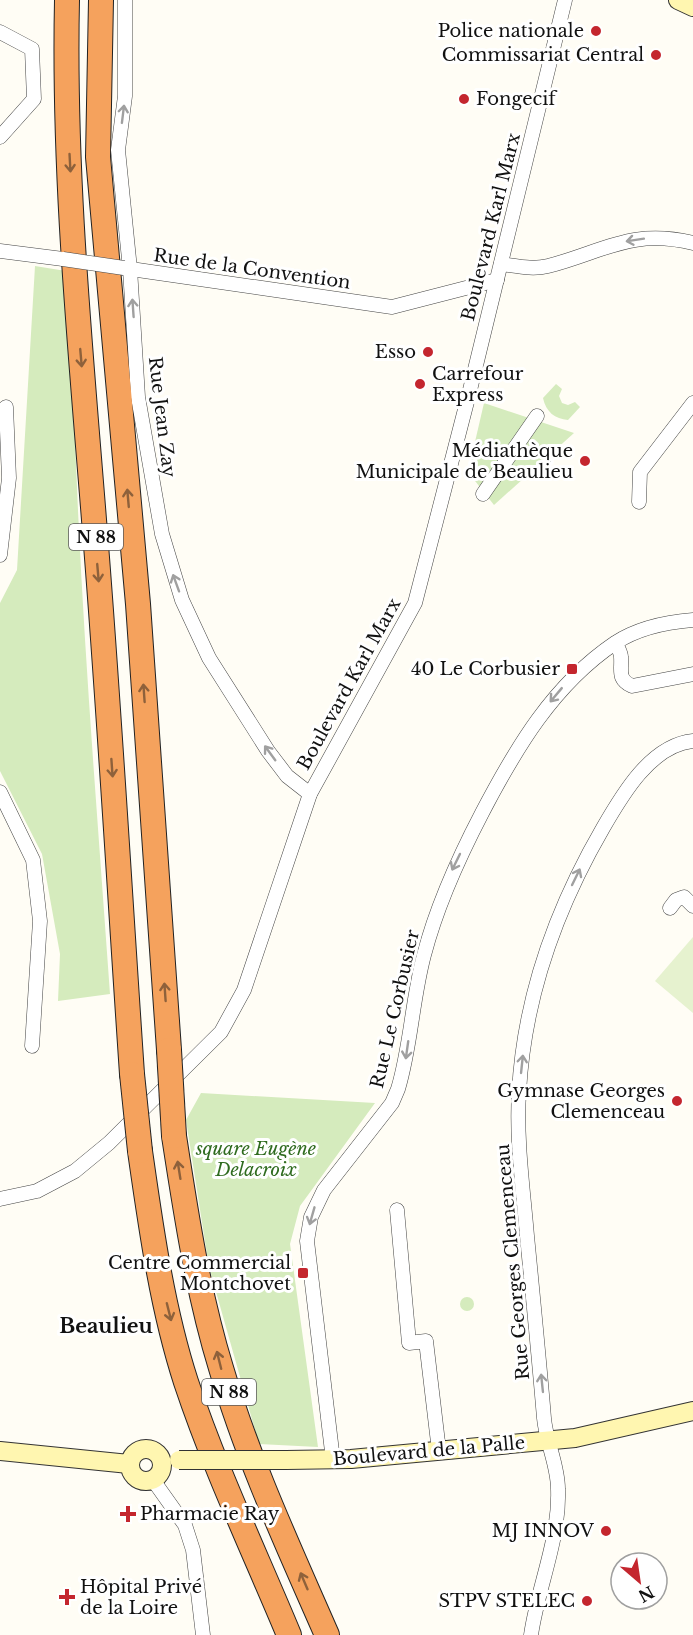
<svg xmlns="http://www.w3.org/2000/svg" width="693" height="1635" font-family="'Libre Baskerville',serif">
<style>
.green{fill:#d5ebbd}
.pitch{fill:#e6f2cf}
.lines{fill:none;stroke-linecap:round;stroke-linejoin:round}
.street-casing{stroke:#444;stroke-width:15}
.secondary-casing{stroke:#333;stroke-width:20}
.highway-casing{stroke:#222;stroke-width:26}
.street{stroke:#fff;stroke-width:14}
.secondary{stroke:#fff6b0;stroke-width:18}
.highway{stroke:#f5a25d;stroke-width:24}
.street-bridge-casing{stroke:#444;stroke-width:15;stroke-linecap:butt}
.secondary-bridge-casing{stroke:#333;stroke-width:20;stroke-linecap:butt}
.highway-bridge-casing{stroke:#222;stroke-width:26;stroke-linecap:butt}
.street-bridge{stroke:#fff;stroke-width:14}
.secondary-bridge{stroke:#fff6b0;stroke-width:18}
.highway-bridge{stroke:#f5a25d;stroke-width:24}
.oneway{stroke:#a0a0a0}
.oneway2{stroke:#8e613b}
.poi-dot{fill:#c4262e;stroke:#fff;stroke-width:2}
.labels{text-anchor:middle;stroke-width:6;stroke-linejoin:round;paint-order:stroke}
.shield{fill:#fff;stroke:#585858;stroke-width:1.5}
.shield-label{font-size:16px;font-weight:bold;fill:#111}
.poi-label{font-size:18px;fill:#111;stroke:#fff;text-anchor:end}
.street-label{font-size:18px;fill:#111;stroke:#fff}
.park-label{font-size:18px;font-style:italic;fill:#2f6b1f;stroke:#fff}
.neighbourhood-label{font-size:20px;font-weight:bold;fill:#111;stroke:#fff}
</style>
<rect width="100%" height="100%" fill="#fffdf5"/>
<g class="green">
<path d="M35,266L72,272C72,512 93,754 110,994L58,1001L60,954L42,854L0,771V603L17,570Z"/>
<path d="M556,384L562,389L559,396L562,403L568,405L575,402L580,407L568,420C555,419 546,412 543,398Z"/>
<polygon points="484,403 574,433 494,505 468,472"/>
<polygon points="201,1093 375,1103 300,1206 290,1244 318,1447 259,1444 209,1267 186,1120"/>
<circle cx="467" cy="1304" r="7"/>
</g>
<polygon class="pitch" points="693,937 693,1013 655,981"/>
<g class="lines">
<defs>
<g id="street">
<polyline points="125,0 125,96 118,150 130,269 138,397 162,534 182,600 209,658 268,751 287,776 310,794"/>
<polyline points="0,32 32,49 34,99 0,137"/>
<polyline points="0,251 63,259"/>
<path d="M501,264C517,266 532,270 548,266C603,252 631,228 693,243"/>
<polyline points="124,268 392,307 497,280"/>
<polyline points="483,494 537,416"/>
<polyline points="639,502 640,472 693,403"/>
<polyline points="0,555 9,478 6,407"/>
<path d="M616,643C617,647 621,652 621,657C622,671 617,679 632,686L693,674"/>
<polyline points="0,792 33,860 40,921 32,1046"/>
<polyline points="670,908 676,900 684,897 693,906"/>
<polyline points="0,1199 37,1191 75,1171 109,1143 221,1032 244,990 310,794 415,603 469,394 565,0"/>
<polyline points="397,1210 409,1343 426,1341 439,1451"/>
<path d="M333,1460L307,1241L311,1217L324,1190L392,1103L398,1089C411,1046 412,1000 424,955C437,905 458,859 482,813C516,748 553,685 615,643C638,628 667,622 693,620"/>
<polyline points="153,1480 185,1525 193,1550 203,1635"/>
<path d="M531,1635C538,1586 560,1539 558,1489C558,1465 546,1442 544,1418C539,1358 533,1297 527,1236C523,1188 516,1140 519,1092C524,998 556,909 603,828C622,795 651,745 693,741"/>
</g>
<g id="secondary">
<polyline points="678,0 693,7"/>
<circle cx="146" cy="1465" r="16"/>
<polyline points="0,1451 129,1464"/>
<polyline points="286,1460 351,1459 575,1438 693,1411"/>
</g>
<g id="highway">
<path d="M67,0C63,182 82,364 96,545C110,722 120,898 132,1074"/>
<polyline points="101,0 98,157 138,604 169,1050"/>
<path d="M174,1136C186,1214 198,1293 221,1368C248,1460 289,1548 327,1635"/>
<path d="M140,1151C151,1228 162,1308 186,1382C215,1469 254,1551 289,1635"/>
</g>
</defs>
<use href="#street" class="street-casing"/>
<use href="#secondary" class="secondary-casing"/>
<use href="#highway" class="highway-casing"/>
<use href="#street" class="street"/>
<use href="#secondary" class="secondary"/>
<use href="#highway" class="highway"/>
<defs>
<polyline id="street-bridge" points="63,259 124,268"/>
<polyline id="secondary-bridge" points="179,1460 286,1460"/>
<g id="highway-bridge">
<polyline points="169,1050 174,1136"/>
<polyline points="132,1074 140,1151"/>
</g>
</defs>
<use href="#street-bridge" class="street-bridge-casing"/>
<use href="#secondary-bridge" class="secondary-bridge-casing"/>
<use href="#highway-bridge" class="highway-bridge-casing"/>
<use href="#street-bridge" class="street-bridge"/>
<use href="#secondary-bridge" class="secondary-bridge"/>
<use href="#highway-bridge" class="highway-bridge"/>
</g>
<defs><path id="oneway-shaft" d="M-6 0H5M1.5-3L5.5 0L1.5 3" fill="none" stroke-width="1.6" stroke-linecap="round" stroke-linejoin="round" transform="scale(1.5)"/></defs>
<g class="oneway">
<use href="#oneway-shaft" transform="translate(123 114) rotate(-83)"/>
<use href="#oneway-shaft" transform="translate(635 240) rotate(171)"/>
<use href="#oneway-shaft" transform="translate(133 308) rotate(-94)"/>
<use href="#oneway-shaft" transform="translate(176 583) rotate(-110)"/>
<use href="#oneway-shaft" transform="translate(556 695) rotate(130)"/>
<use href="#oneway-shaft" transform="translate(270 753) rotate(-126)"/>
<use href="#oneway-shaft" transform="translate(456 862) rotate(116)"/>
<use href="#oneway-shaft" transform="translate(576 877) rotate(-64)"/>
<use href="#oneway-shaft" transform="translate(407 1050) rotate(98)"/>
<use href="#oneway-shaft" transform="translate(522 1064) rotate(-84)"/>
<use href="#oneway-shaft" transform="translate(312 1216) rotate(106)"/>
<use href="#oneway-shaft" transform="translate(542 1383) rotate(-96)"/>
</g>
<g class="oneway2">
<use href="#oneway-shaft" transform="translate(70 163) rotate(87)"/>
<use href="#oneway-shaft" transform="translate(81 358) rotate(85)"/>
<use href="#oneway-shaft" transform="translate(128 498) rotate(-95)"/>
<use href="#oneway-shaft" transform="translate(98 573) rotate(85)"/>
<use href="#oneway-shaft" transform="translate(144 693) rotate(-94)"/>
<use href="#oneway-shaft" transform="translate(112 768) rotate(86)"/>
<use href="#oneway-shaft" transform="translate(165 992) rotate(-94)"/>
<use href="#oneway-shaft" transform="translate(179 1170) rotate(-99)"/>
<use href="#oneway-shaft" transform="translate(169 1312) rotate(76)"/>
<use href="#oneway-shaft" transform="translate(219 1360) rotate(-104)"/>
<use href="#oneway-shaft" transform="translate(304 1581) rotate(-113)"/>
</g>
<g class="poi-dot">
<circle cx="596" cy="31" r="6"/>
<circle cx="656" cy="55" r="6"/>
<circle cx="464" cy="99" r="6"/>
<circle cx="428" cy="352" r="6"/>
<circle cx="420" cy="384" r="6"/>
<circle cx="585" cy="461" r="6"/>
<rect x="566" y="663" width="12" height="12" rx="3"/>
<circle cx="677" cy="1101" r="6"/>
<rect x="297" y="1267" width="12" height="12" rx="3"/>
<path d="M125 1505h6v6h6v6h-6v6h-6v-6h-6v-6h6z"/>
<circle cx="606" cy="1531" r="6"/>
<path d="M64 1588h6v6h6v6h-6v6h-6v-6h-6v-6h6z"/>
<circle cx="587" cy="1601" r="6"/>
</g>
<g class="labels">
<g class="shield">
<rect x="69" y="524" width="54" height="26" rx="4.5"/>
<rect x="202" y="1379" width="54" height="26" rx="4.5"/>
</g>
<g class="shield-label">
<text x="96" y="543">N 88</text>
<text x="229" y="1398">N 88</text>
</g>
<g class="poi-label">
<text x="584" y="37">Police nationale</text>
<text x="644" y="61">Commissariat Central</text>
<text x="476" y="105" text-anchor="start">Fongecif</text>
<text x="416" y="358">Esso</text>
<text x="432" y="380" text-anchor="start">Carrefour<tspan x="432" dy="21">Express</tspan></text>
<text x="573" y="457">Médiathèque<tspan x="573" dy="21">Municipale de Beaulieu</tspan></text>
<text x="560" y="675">40 Le Corbusier</text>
<text x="665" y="1097">Gymnase Georges<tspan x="665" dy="21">Clemenceau</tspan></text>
<text x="291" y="1269">Centre Commercial<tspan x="291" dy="21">Montchovet</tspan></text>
<text x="140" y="1520" text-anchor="start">Pharmacie Ray</text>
<text x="594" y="1537">MJ INNOV</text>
<text x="80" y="1593" text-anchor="start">Hôpital Privé<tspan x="80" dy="21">de la Loire</tspan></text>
<text x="575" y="1607">STPV STELEC</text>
</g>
<g class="street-label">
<text transform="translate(491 227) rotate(-76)" y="6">Boulevard Karl Marx</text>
<text transform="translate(252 269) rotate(8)" y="6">Rue de la Convention</text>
<text transform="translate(162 417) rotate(83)" y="6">Rue Jean Zay</text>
<text transform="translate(349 684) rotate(-61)" y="6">Boulevard Karl Marx</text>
<text transform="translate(395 1009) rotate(-77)" y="6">Rue Le Corbusier</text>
<text transform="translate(513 1262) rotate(-95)" y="6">Rue Georges Clemenceau</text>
<text transform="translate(429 1451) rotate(-5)" y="6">Boulevard de la Palle</text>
</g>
<g class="park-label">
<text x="256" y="1155">square Eugène<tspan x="256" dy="21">Delacroix</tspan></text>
</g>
<g class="neighbourhood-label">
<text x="106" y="1333">Beaulieu</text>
</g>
</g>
<g transform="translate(639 1581) rotate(151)"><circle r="28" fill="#ffffff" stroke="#a0a0a0" stroke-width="1.5"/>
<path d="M0-4.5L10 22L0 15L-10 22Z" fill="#c4262e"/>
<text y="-9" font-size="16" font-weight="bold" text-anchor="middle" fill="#111111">N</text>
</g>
</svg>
